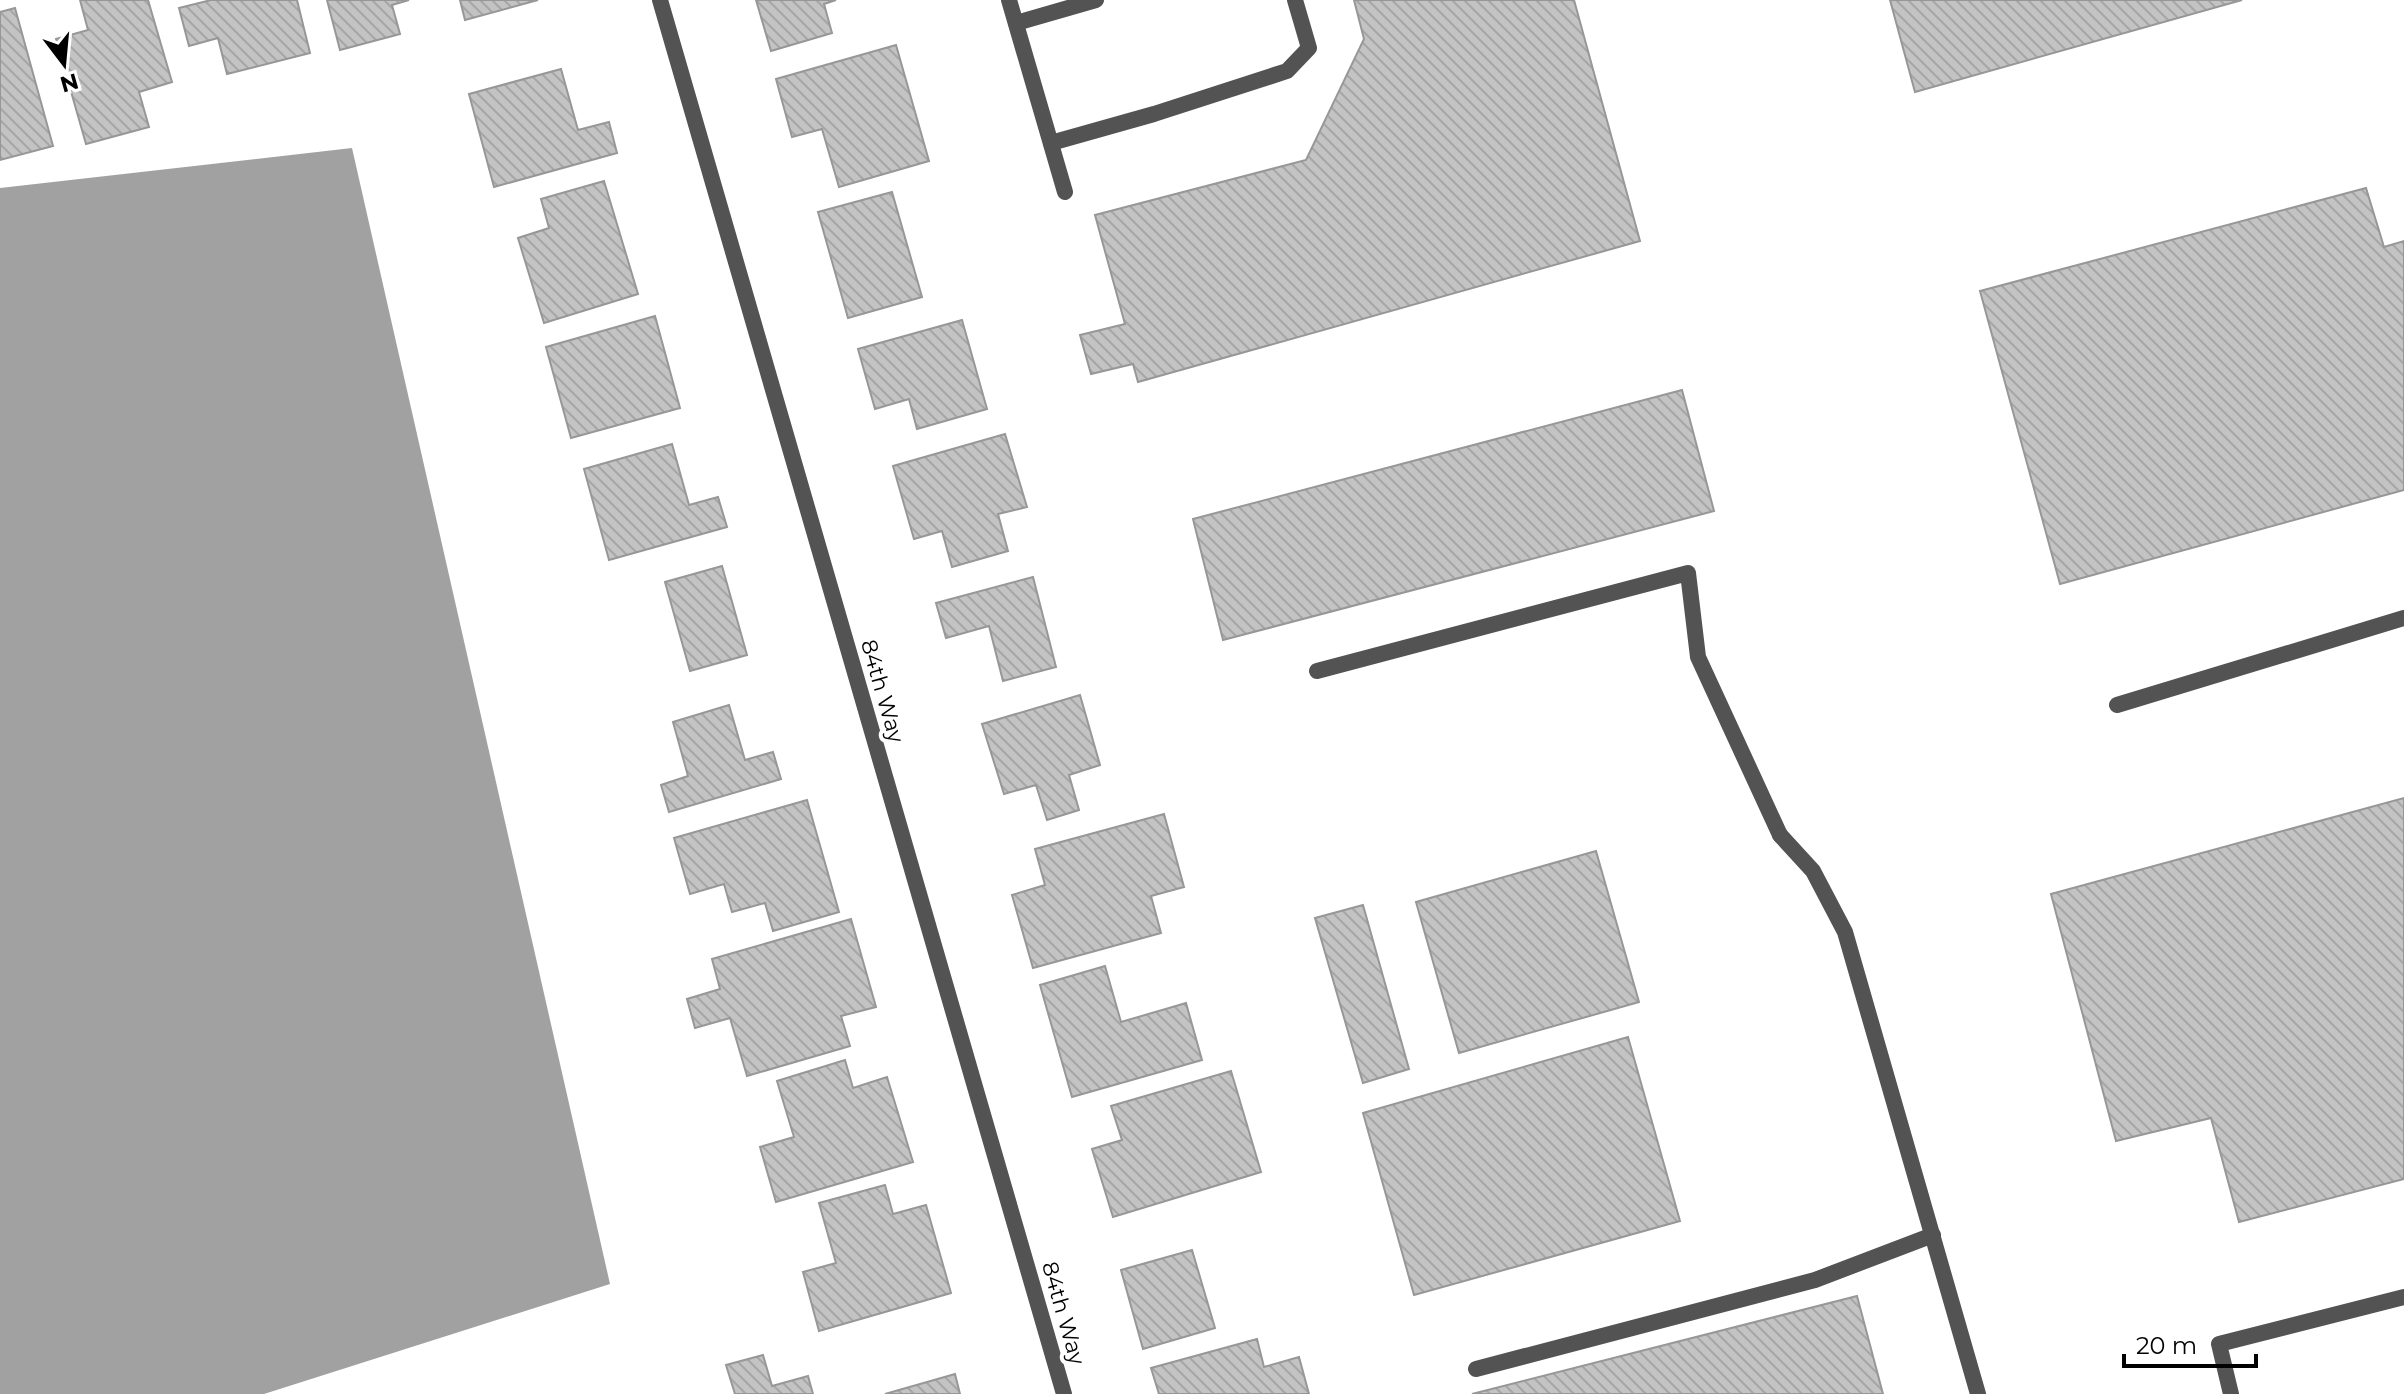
<svg xmlns="http://www.w3.org/2000/svg" width="2404" height="1394" font-family="Montserrat,sans-serif">
<style>
.water{fill:#a1a1a1}
.building{fill:url(#building-back-hatch);stroke:#979797;stroke-width:2}
.lines{fill:none;stroke-linecap:round;stroke-linejoin:round}
.service{stroke:#535353;stroke-width:16}
.minor{stroke:#535353;stroke-width:16}
.labels{text-anchor:middle;stroke-width:8;stroke-linejoin:round;paint-order:stroke}
.street-label{font-size:22px;fill:#000;stroke:#fff}
</style>
<defs>
<pattern id="building-back-hatch" width="6" height="6" patternUnits="userSpaceOnUse" patternTransform="scale(2)"><rect width="6" height="6" fill="#c3c3c3"/><path d="M-1 5l2 2M0 0l6 6M5-1l2 2" fill="none" stroke="#a6a6a6"/></pattern>
</defs>
<rect width="100%" height="100%" fill="#fff"/>
<polygon class="water" points="352,148 610,1284 264,1394 0,1394 0,188"/>
<g class="building">
<polygon points="80,0 148,0 172,82 139,92 149,127 86,144 56,39 88,30"/>
<polygon points="211,0 297,0 310,53 227,74 218,38 189,46 179,8"/>
<polygon points="327,0 409,0 392,5 400,34 340,50"/>
<polygon points="460,0 538,0 465,20"/>
<polygon points="756,0 836,0 824,4 832,33 771,51"/>
<polygon points="1354,0 1574,0 1640,241 1138,382 1133,364 1091,374 1080,335 1125,324 1095,215 1306,160 1364,39"/>
<polygon points="1890,0 2242,0 1915,92"/>
<polygon points="15,8 53,146 0,160 0,12"/>
<polygon points="896,45 929,161 839,187 822,129 792,137 776,79"/>
<polygon points="561,69 578,130 609,122 617,153 494,187 469,94"/>
<polygon points="604,181 638,294 544,323 518,238 549,228 541,199"/>
<polygon points="2366,188 2384,247 2404,241 2404,490 2060,584 1980,291"/>
<polygon points="892,192 922,297 848,318 818,212"/>
<polygon points="655,316 680,408 571,438 546,347"/>
<polygon points="962,320 987,409 917,429 909,399 875,409 858,349"/>
<polygon points="1682,390 1714,511 1223,640 1193,519"/>
<polygon points="1005,434 1027,507 998,514 1008,551 952,567 942,531 914,539 893,466"/>
<polygon points="672,444 689,505 718,497 727,527 609,560 584,469"/>
<polygon points="722,566 747,655 690,671 665,582"/>
<polygon points="1033,577 1056,667 1003,681 989,626 946,638 936,603"/>
<polygon points="1080,695 1100,765 1069,775 1079,810 1047,820 1036,785 1004,794 982,724"/>
<polygon points="729,705 745,760 773,752 781,779 669,812 661,785 688,776 673,722"/>
<polygon points="2404,798 2404,1179 2239,1222 2211,1118 2116,1141 2051,894"/>
<polygon points="807,800 839,912 773,931 765,903 732,912 724,884 690,894 674,838"/>
<polygon points="1164,814 1184,887 1151,896 1161,933 1033,968 1012,895 1045,885 1035,849"/>
<polygon points="1596,851 1639,1002 1459,1053 1416,902"/>
<polygon points="1363,905 1409,1069 1363,1083 1315,918"/>
<polygon points="851,919 876,1007 841,1016 850,1046 747,1076 730,1018 695,1028 687,999 720,989 712,959"/>
<polygon points="1105,966 1121,1022 1186,1003 1202,1060 1072,1097 1040,985"/>
<polygon points="1628,1037 1680,1221 1414,1295 1363,1113"/>
<polygon points="845,1060 853,1088 887,1077 913,1162 776,1202 760,1147 794,1137 777,1081"/>
<polygon points="1231,1071 1261,1172 1113,1217 1092,1149 1122,1140 1111,1106"/>
<polygon points="885,1185 893,1214 926,1205 951,1293 819,1331 803,1272 836,1263 819,1203"/>
<polygon points="1192,1250 1215,1328 1143,1349 1121,1270"/>
<polygon points="1857,1296 1883,1394 1472,1394"/>
<polygon points="1257,1339 1264,1367 1299,1357 1309,1394 1159,1394 1151,1368"/>
<polygon points="763,1355 772,1386 808,1376 813,1394 735,1394 726,1365"/>
<polygon points="955,1374 960,1394 885,1394"/>
</g>
<g class="lines">
<g class="service">
<polyline points="1009,0 1065,192"/>
<polyline points="1016,23 1096,0"/>
<polyline points="1051,143 1154,114 1287,71 1309,48 1295,0"/>
<polyline points="1317,671 1688,573 1698,657 1780,835"/>
<polyline points="2117,705 2404,618"/>
<polyline points="1476,1369 1815,1280 1933,1235"/>
<polyline points="2231,1394 2219,1344 2404,1297"/>
</g>
<g class="minor">
<polyline points="660,0 1064,1394"/>
<polyline points="1780,835 1813,871 1845,932 1978,1394"/>
</g>
</g>
<g class="labels">
<g class="street-label">
<text transform="translate(883 691) rotate(74)" y="8">84th Way</text>
<text transform="translate(1064 1313) rotate(74)" y="8">84th Way</text>
</g>
</g>
<g transform="translate(64 64) rotate(164)" stroke="#ffffff" stroke-width="6" paint-order="stroke">
<path d="M0-6L14 30L0 20L-14 30Z" fill="#000000"/>
<text y="-12" font-size="22" font-weight="bold" text-anchor="middle" fill="#000000">N</text>
</g>
<path d="M2124 1354v12h132v-12" fill="none" stroke="#000000" stroke-width="4"/>
<text x="2136" y="1354" font-size="24" fill="#000000" stroke="#ffffff" stroke-width="6" paint-order="stroke">20 m</text>
</svg>
